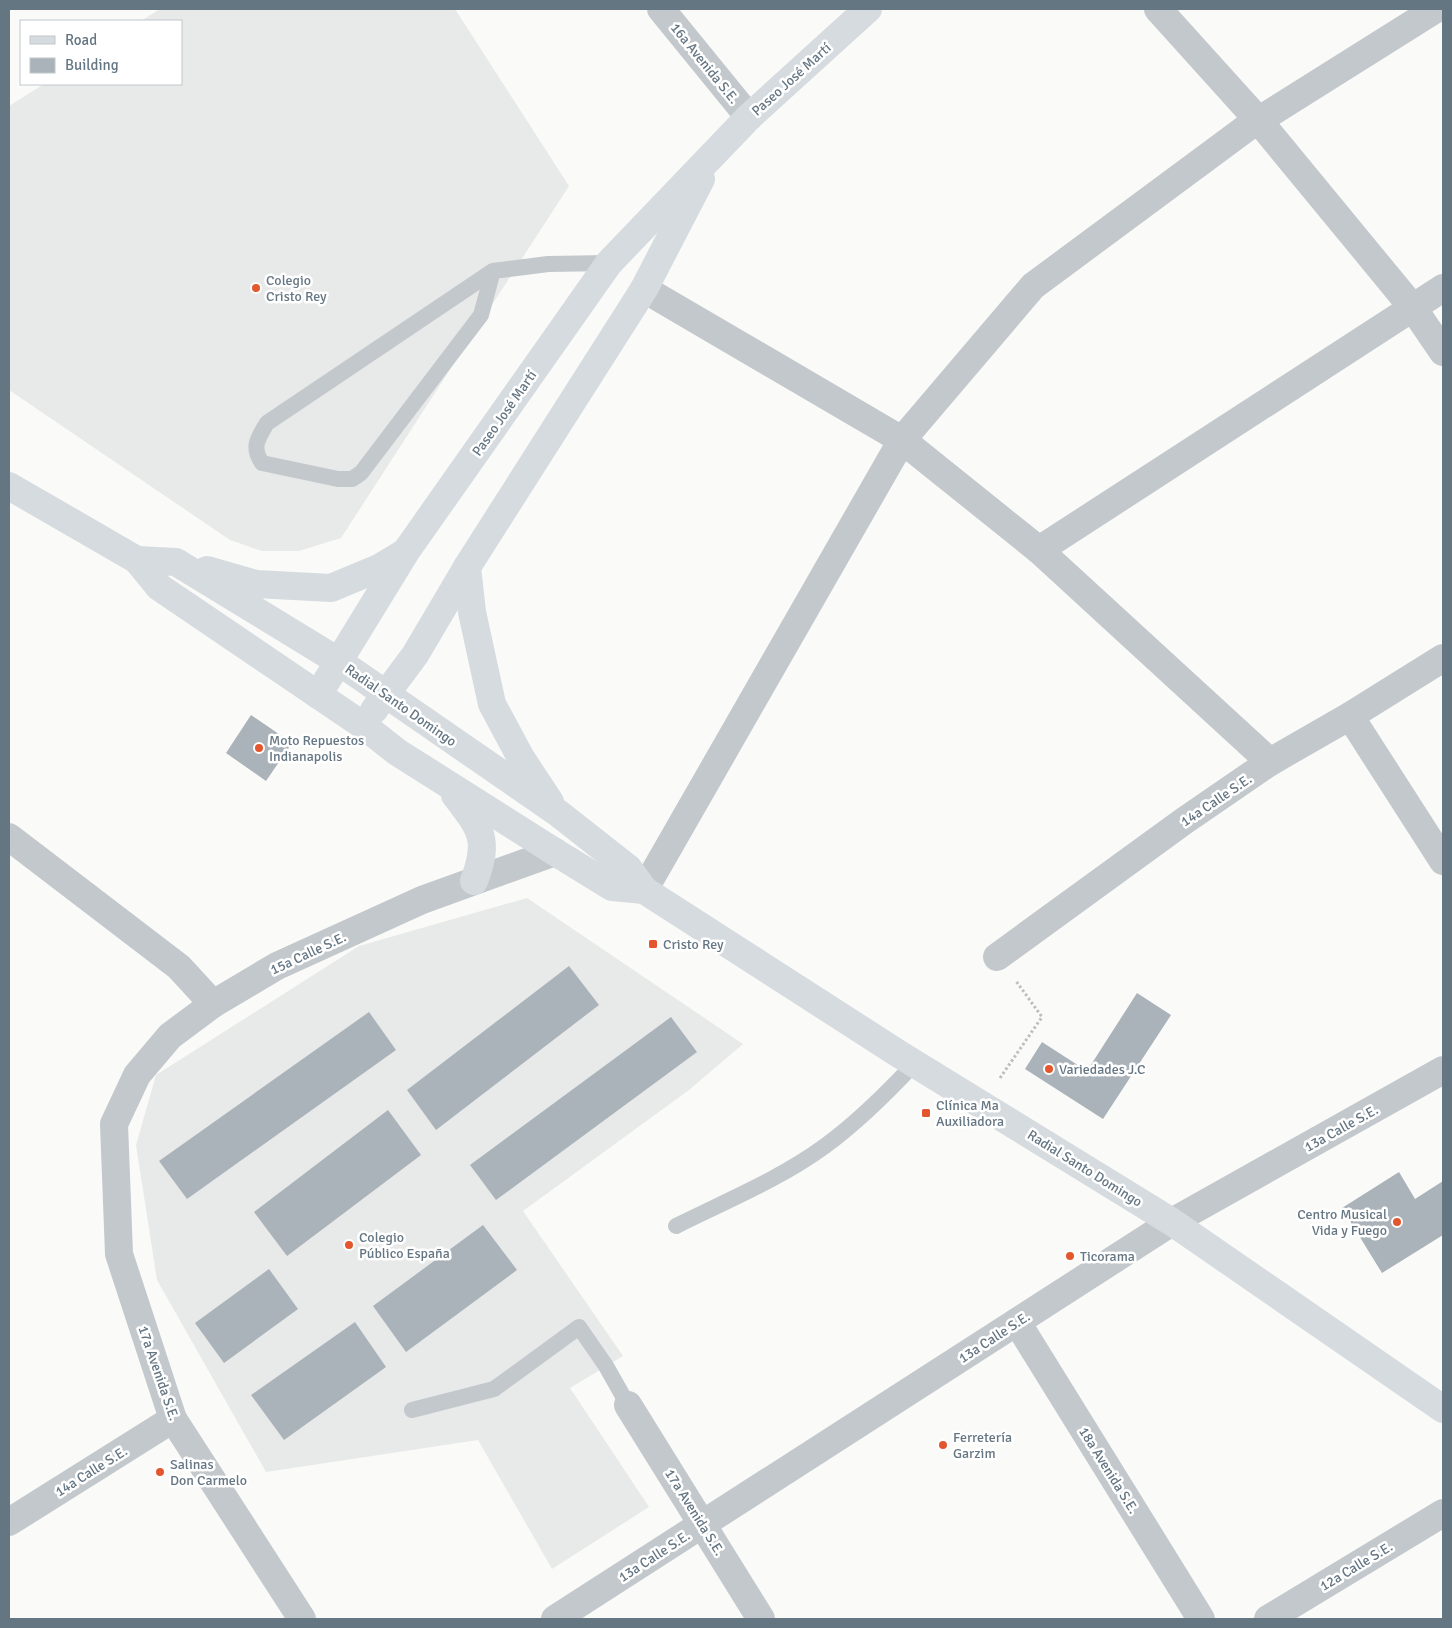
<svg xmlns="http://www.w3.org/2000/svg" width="1452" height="1628" font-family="Signika,sans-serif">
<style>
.built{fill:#e8e9e9}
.building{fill:#aab3b9}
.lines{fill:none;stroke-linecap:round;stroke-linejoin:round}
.path{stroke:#bbbfc2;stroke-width:3;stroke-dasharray:2.5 2.5;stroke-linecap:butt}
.service{stroke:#c3c8cc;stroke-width:16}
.minor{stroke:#c3c8cc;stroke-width:28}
.tertiary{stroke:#c3c8cc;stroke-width:28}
.secondary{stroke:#d6dbdf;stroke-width:28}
.poi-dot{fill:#e4572e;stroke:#fff;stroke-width:2}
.labels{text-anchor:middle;stroke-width:5;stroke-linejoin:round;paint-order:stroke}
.street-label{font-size:14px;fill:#657683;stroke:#fff}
.poi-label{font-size:14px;fill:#657683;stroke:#fff;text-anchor:start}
</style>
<rect width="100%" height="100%" fill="#fafaf8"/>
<g class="built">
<polygon points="160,9 455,9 569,186 341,538 299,551 262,551 230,540 9,390 9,106 44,84 181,84 181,21 141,21"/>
<polygon points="527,898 743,1044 689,1090 523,1211 623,1356 570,1388 649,1507 552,1569 478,1440 266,1472 157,1280 136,1145 156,1075 359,946"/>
</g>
<g class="building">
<polygon points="251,715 292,743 266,781 226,753"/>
<polygon points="569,966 599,1005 436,1130 407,1090"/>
<polygon points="1137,993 1171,1015 1103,1119 1025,1069 1042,1042 1087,1071"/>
<polygon points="369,1012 396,1050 187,1199 159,1161"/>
<polygon points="671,1017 697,1052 496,1200 470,1165"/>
<polygon points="388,1110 421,1155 287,1256 254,1212"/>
<polygon points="1399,1172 1415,1199 1443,1181 1443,1235 1382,1273 1342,1208"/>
<polygon points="483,1225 517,1270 406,1352 373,1306"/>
<polygon points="269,1269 298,1309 224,1363 195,1323"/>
<polygon points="355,1322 386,1367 284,1440 251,1395"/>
</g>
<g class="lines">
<polyline class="path" points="1000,1078 1042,1017 1016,981"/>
<g class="service">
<path d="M493,271L481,315L361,473L352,479H338L262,463C251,447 258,438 267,423L493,271L548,264L609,263"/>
<path d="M676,1226C726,1201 780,1179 825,1146C858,1122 887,1093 915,1063"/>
<polyline points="412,1410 494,1389 579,1327 606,1366 628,1405"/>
</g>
<g class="minor">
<polyline points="661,9 749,117"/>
<polyline points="1158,9 1259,121 1413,308 1443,352"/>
<polyline points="644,289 902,440 1039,550 1270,762"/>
<polyline points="1039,550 1443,288"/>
<polyline points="1350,716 1443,861"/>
<polyline points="9,837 179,967 213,1004"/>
<polyline points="644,890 902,440 1033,286 1245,129 1436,9"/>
<polyline points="997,957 1184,821 1270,762 1350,716 1443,658"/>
<polyline points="1172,1222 1443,1070"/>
<polyline points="1017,1322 1201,1619"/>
<polyline points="628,1405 761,1619"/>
<polyline points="9,1522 173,1419"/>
<polyline points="302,1619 173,1419 119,1254 114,1124 137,1075 170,1036 213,1004 277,966 422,900 555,852"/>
<polyline points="1268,1619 1443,1513"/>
</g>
<polyline class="tertiary" points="555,1619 1172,1222"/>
<g class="secondary">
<polyline points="9,486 137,560 159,587 364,726 397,752 555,852 612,887 644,890"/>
<polyline points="137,560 176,562 338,661 558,813 628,868 644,890 899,1054 1172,1222 1443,1409"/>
<polyline points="467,567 472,612 492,704 521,758 550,802"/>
<polyline points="207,570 256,584 331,588 379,568 404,553"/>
<polyline points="318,695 407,550 609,263 749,117 868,9"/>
<polyline points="374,710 415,655 467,567 644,289 701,179"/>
<path d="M455,795C481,829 490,839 474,881"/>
</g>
</g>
<g class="poi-dot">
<circle cx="256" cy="288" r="5"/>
<circle cx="259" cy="748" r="5"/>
<rect x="648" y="939" width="10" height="10" rx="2.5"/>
<circle cx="1049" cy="1069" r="5"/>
<rect x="921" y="1108" width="10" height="10" rx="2.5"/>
<circle cx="1397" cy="1222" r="5"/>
<circle cx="349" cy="1245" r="5"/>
<circle cx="1070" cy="1256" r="5"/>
<circle cx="943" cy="1445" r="5"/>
<circle cx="160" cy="1472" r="5"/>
</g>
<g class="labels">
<g class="street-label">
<text transform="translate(705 63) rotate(51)" y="5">16a Avenida S.E.</text>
<text transform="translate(791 79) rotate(-42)" y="5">Paseo José Martí</text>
<text transform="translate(504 413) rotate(-55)" y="5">Paseo José Martí</text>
<text transform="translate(401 705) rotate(35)" y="5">Radial Santo Domingo</text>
<text transform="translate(1216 800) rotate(-34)" y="5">14a Calle S.E.</text>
<text transform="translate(308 953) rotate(-25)" y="5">15a Calle S.E.</text>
<text transform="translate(1341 1128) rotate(-29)" y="5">13a Calle S.E.</text>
<text transform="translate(1085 1168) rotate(32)" y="5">Radial Santo Domingo</text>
<text transform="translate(994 1337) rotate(-33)" y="5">13a Calle S.E.</text>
<text transform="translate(159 1373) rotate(71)" y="5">17a Avenida S.E.</text>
<text transform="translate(1109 1470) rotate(58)" y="5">18a Avenida S.E.</text>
<text transform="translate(91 1471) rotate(-32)" y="5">14a Calle S.E.</text>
<text transform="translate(695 1512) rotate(58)" y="5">17a Avenida S.E.</text>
<text transform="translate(654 1556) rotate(-33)" y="5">13a Calle S.E.</text>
<text transform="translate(1356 1566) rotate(-31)" y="5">12a Calle S.E.</text>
</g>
<g class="poi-label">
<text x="266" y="285">Colegio<tspan x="266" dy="16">Cristo Rey</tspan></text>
<text x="269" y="745">Moto Repuestos<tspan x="269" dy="16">Indianapolis</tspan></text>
<text x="663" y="949">Cristo Rey</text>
<text x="1059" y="1074">Variedades J.C</text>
<text x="936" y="1110">Clínica Ma<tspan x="936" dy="16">Auxiliadora</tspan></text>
<text x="1387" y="1219" text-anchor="end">Centro Musical<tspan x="1387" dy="16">Vida y Fuego</tspan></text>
<text x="359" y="1242">Colegio<tspan x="359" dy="16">Público España</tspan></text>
<text x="1080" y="1261">Ticorama</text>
<text x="953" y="1442">Ferretería<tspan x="953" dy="16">Garzim</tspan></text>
<text x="170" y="1469">Salinas<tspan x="170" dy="16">Don Carmelo</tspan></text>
</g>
</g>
<rect width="1452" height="1628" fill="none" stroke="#657683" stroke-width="20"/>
<rect x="20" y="20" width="162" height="65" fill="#ffffff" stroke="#c1c8cd"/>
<rect x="30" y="36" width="25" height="8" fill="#d6dbdf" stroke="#c1c8cd"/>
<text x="65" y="45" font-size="15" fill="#657683">Road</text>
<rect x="30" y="58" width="25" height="15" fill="#aab3b9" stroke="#c1c8cd"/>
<text x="65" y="70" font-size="15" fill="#657683">Building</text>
</svg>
